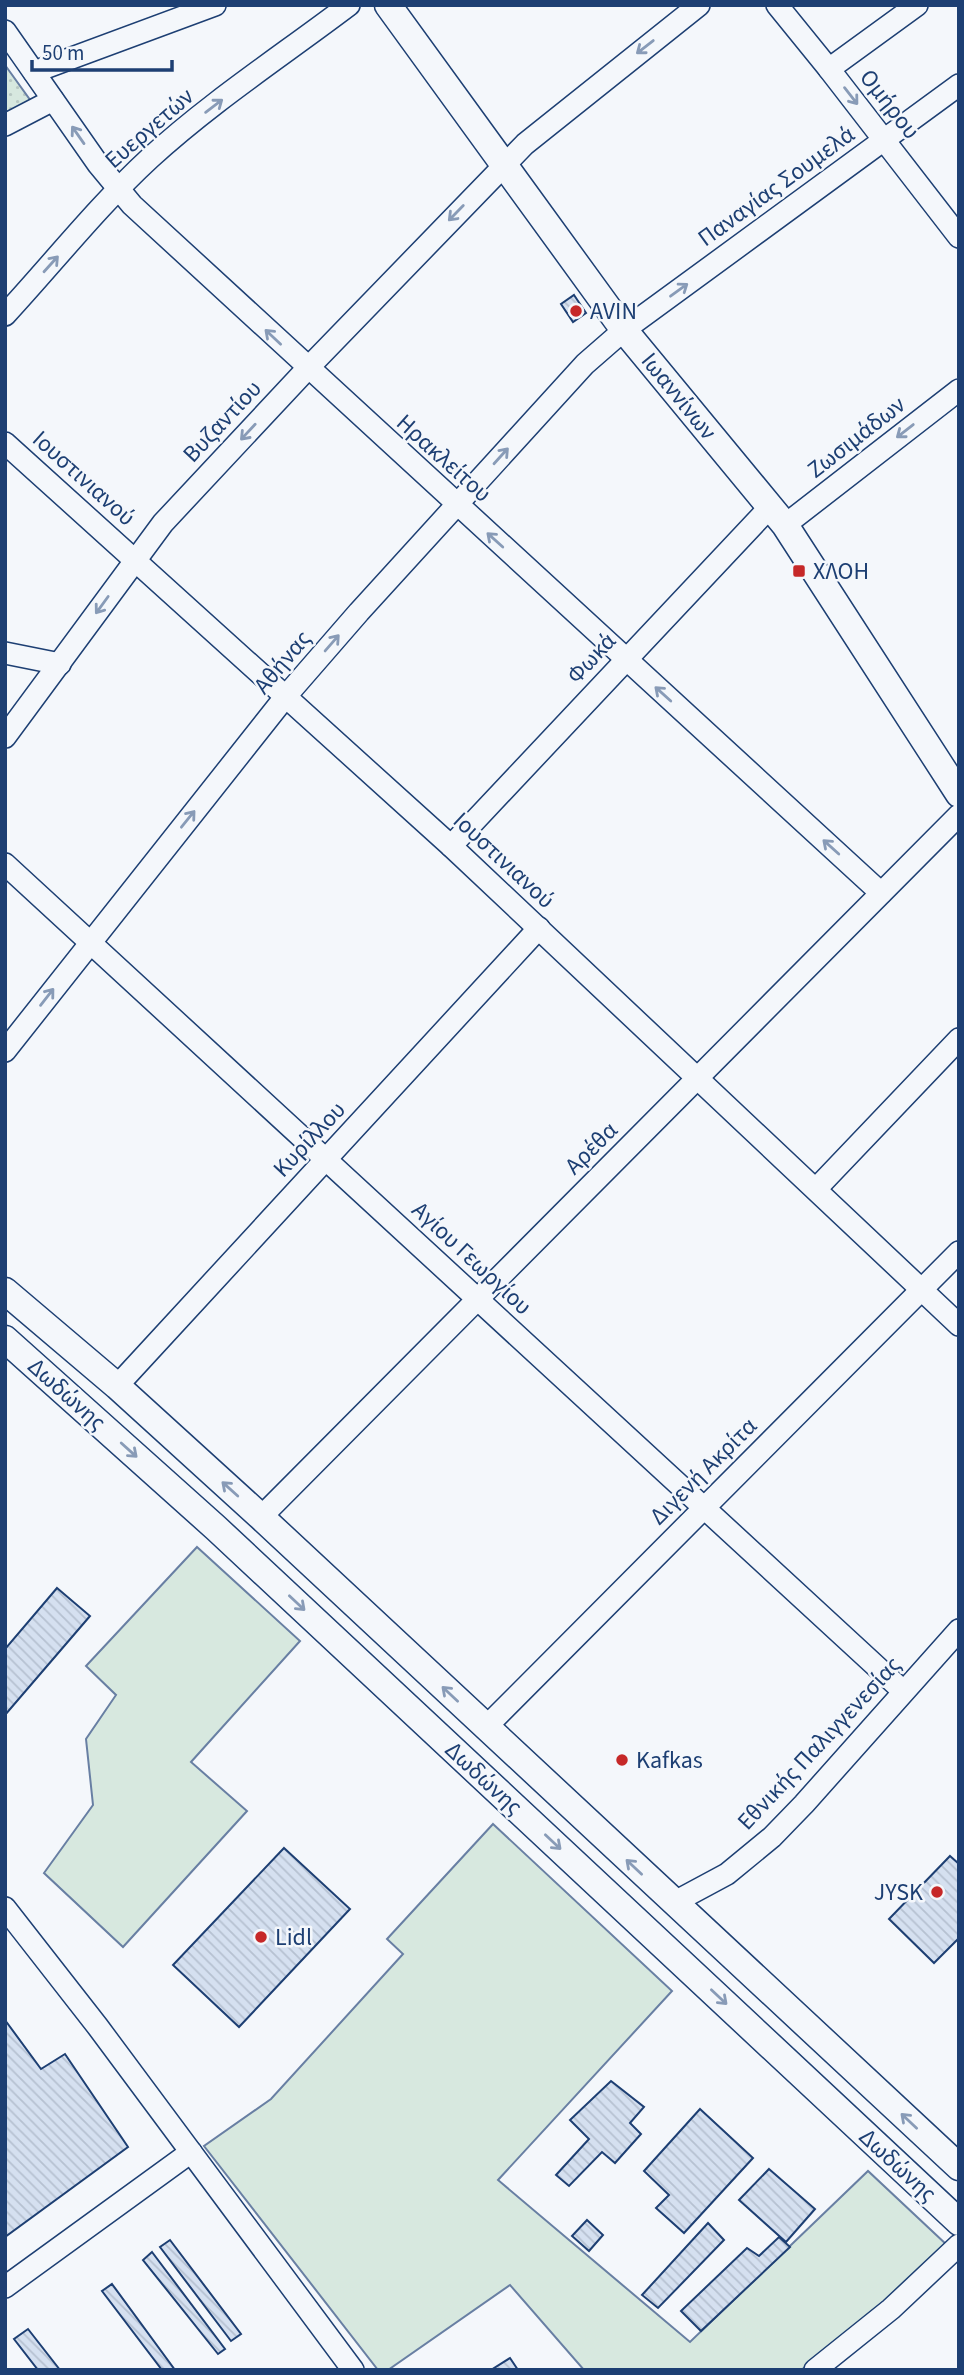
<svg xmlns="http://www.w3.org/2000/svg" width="964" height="2375" font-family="'Source Sans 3',sans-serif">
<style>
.green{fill:#d7e8df;stroke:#687fa3;stroke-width:2}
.park{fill:url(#park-dots);stroke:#687fa3;stroke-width:2}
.building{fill:url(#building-back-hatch);stroke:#1d3f73;stroke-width:2}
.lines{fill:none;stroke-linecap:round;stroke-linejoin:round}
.minor-casing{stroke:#1d3f73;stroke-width:24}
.major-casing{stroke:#1d3f73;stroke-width:29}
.minor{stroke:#f4f7fb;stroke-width:21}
.major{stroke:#f4f7fb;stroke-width:26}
.oneway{stroke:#889bb7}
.poi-dot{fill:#c62828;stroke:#f4f7fb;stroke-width:2.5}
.labels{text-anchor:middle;stroke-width:5;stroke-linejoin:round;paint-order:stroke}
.street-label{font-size:24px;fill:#1d3f73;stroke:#f4f7fb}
.poi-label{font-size:24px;fill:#1d3f73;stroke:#f4f7fb;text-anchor:start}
</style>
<defs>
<pattern id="park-dots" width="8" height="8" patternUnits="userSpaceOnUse" patternTransform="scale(1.75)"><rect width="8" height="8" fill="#d7e8df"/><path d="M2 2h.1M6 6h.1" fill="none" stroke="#b8c8c3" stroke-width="1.8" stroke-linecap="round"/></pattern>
<pattern id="building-back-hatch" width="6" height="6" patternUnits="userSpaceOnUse" patternTransform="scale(1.75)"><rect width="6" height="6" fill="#d5e0f0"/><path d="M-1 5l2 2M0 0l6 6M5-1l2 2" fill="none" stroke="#b6c1d1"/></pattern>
</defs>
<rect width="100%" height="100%" fill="#f4f7fb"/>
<g class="green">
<polygon points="197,1547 300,1641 191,1762 247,1811 123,1947 44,1873 93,1805 86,1739 116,1695 86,1666"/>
<polygon points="493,1824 672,1991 498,2180 690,2342 868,2171 948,2246 818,2358 801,2370 584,2370 510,2285 388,2370 378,2370 204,2146 271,2099 403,1954 387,1939"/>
</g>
<polygon class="park" points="5,65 33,104 5,119"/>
<g class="building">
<polygon points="574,295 586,313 573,322 561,304"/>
<polygon points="57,1588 90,1616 5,1715 5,1649"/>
<polygon points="284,1848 350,1909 239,2027 173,1965"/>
<polygon points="950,1856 959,1864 959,1938 934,1963 889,1919"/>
<polygon points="5,2020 41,2069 65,2054 128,2147 5,2237"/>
<polygon points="611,2081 644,2107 630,2123 641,2134 615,2163 602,2152 569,2186 556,2175 589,2139 570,2120"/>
<polygon points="700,2109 753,2158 684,2233 656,2208 669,2195 644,2171"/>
<polygon points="769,2169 815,2209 786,2242 739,2200"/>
<polygon points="587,2220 603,2235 589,2251 572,2236"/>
<polygon points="708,2223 724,2240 658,2308 642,2295"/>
<polygon points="779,2237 790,2247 701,2331 681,2311 747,2248 759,2256"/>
<polygon points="170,2240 241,2334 231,2341 160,2247"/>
<polygon points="152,2252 225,2349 218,2354 143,2260"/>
<polygon points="112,2284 175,2370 162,2370 102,2291"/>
<polygon points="28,2329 60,2370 38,2370 14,2339"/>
<polygon points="510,2358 518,2370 491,2370"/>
</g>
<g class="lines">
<defs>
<g id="minor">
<polyline points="777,5 829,69 959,237"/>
<polyline points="5,31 98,164 132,205 881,893"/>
<polyline points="829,69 917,5"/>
<polyline points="34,72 215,5"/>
<polyline points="5,125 53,100"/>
<path d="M5,315C53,263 98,206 150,158C211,102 283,55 349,5"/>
<polyline points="5,443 451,846 959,1325"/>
<polyline points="785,525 959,390"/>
<polyline points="5,653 60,664"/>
<polyline points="5,737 163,523 307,369 525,144 699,5"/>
<polyline points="451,846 770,507"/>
<polyline points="5,864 903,1691"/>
<polyline points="5,1051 286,696 359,612 585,364 624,330 959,85"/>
<polyline points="816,1189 959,1039"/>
<polyline points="117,1386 539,928"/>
<polyline points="261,1517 959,815"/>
<polyline points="485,1728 959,1252"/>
<polyline points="673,1903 727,1874 772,1837 804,1804 959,1630"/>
<polyline points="5,1908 98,2027 353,2370"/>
<polyline points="5,2287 191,2152"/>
<polyline points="815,2370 891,2309 959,2245"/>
</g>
<g id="major">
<polyline points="388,5 624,330 785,525 959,794"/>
<polyline points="5,1291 117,1386 261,1517 959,2167"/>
<polyline points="5,1339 216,1528 959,2222"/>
</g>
</defs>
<use href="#minor" class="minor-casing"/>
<use href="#major" class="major-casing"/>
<use href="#minor" class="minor"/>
<use href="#major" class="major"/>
</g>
<defs><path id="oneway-shaft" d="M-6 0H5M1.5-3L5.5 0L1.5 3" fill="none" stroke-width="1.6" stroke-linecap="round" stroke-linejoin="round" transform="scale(1.75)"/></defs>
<g class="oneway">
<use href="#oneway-shaft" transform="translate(645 47) rotate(142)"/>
<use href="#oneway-shaft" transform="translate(851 96) rotate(52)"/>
<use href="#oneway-shaft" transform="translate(214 106) rotate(-37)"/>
<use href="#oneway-shaft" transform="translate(78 135) rotate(-125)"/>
<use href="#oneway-shaft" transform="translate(456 213) rotate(134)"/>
<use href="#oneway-shaft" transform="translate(51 264) rotate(-48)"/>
<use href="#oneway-shaft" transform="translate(679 290) rotate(-36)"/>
<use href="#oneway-shaft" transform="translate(273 337) rotate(-137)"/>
<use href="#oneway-shaft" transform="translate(905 431) rotate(142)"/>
<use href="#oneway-shaft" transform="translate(248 432) rotate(133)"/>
<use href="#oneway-shaft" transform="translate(501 456) rotate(-48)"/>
<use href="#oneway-shaft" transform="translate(495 540) rotate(-138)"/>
<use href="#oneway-shaft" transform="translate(102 605) rotate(126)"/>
<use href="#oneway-shaft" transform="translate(332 643) rotate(-49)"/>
<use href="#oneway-shaft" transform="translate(663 694) rotate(-138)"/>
<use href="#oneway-shaft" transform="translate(188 819) rotate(-51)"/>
<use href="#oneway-shaft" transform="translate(831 847) rotate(-138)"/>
<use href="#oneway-shaft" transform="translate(47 997) rotate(-52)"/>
<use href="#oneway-shaft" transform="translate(129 1450) rotate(42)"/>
<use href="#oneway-shaft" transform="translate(230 1489) rotate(-138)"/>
<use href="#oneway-shaft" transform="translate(297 1603) rotate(43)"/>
<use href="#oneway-shaft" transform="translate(450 1694) rotate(-137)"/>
<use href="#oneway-shaft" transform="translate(553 1842) rotate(43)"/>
<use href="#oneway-shaft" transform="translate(634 1867) rotate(-137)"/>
<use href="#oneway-shaft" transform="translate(719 1997) rotate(43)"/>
<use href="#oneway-shaft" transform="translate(909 2121) rotate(-137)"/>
</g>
<g class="poi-dot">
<circle cx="576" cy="311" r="7"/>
<rect x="792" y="564" width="14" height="14" rx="3.5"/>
<circle cx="622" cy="1760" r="7"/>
<circle cx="937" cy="1892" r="7"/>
<circle cx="261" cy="1937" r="7"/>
</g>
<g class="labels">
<g class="street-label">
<text transform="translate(890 104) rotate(52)" y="8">Ομήρου</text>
<text transform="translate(149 128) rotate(-41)" y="8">Ευεργετών</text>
<text transform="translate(776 186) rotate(-36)" y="8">Παναγίας Σουμελά</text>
<text transform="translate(679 396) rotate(51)" y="8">Ιωαννίνων</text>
<text transform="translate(222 421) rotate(-47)" y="8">Βυζαντίου</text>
<text transform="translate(856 437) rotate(-38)" y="8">Ζωσιμάδων</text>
<text transform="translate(444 458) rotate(42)" y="8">Ηρακλείτου</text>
<text transform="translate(84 478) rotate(42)" y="8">Ιουστινιανού</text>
<text transform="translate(591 658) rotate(-47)" y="8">Φωκά</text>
<text transform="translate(282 662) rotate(-50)" y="8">Αθήνας</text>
<text transform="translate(504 860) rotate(43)" y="8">Ιουστινιανού</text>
<text transform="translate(309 1139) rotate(-47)" y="8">Κυρίλλου</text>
<text transform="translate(591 1148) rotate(-45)" y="8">Αρέθα</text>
<text transform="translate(472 1258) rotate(43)" y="8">Αγίου Γεωργίου</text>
<text transform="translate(67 1394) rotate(42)" y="8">Δωδώνης</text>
<text transform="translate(703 1471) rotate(-45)" y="8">Διγενή Ακρίτα</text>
<text transform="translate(819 1743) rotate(-47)" y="8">Εθνικής Παλιγγενεσίας</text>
<text transform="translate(484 1778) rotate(43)" y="8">Δωδώνης</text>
<text transform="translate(898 2165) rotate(43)" y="8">Δωδώνης</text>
</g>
<g class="poi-label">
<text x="590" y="319">AVIN</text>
<text x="813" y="579">ΧΛΟΗ</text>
<text x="636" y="1768">Kafkas</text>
<text x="923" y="1900" text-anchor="end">JYSK</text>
<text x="275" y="1945">Lidl</text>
</g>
</g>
<rect width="964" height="2375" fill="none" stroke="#1d3f73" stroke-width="14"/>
<path d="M32 60v10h140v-10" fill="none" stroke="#1d3f73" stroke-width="3.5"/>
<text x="42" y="60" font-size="21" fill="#1d3f73" stroke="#f4f7fb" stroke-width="5" paint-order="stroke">50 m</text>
</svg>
